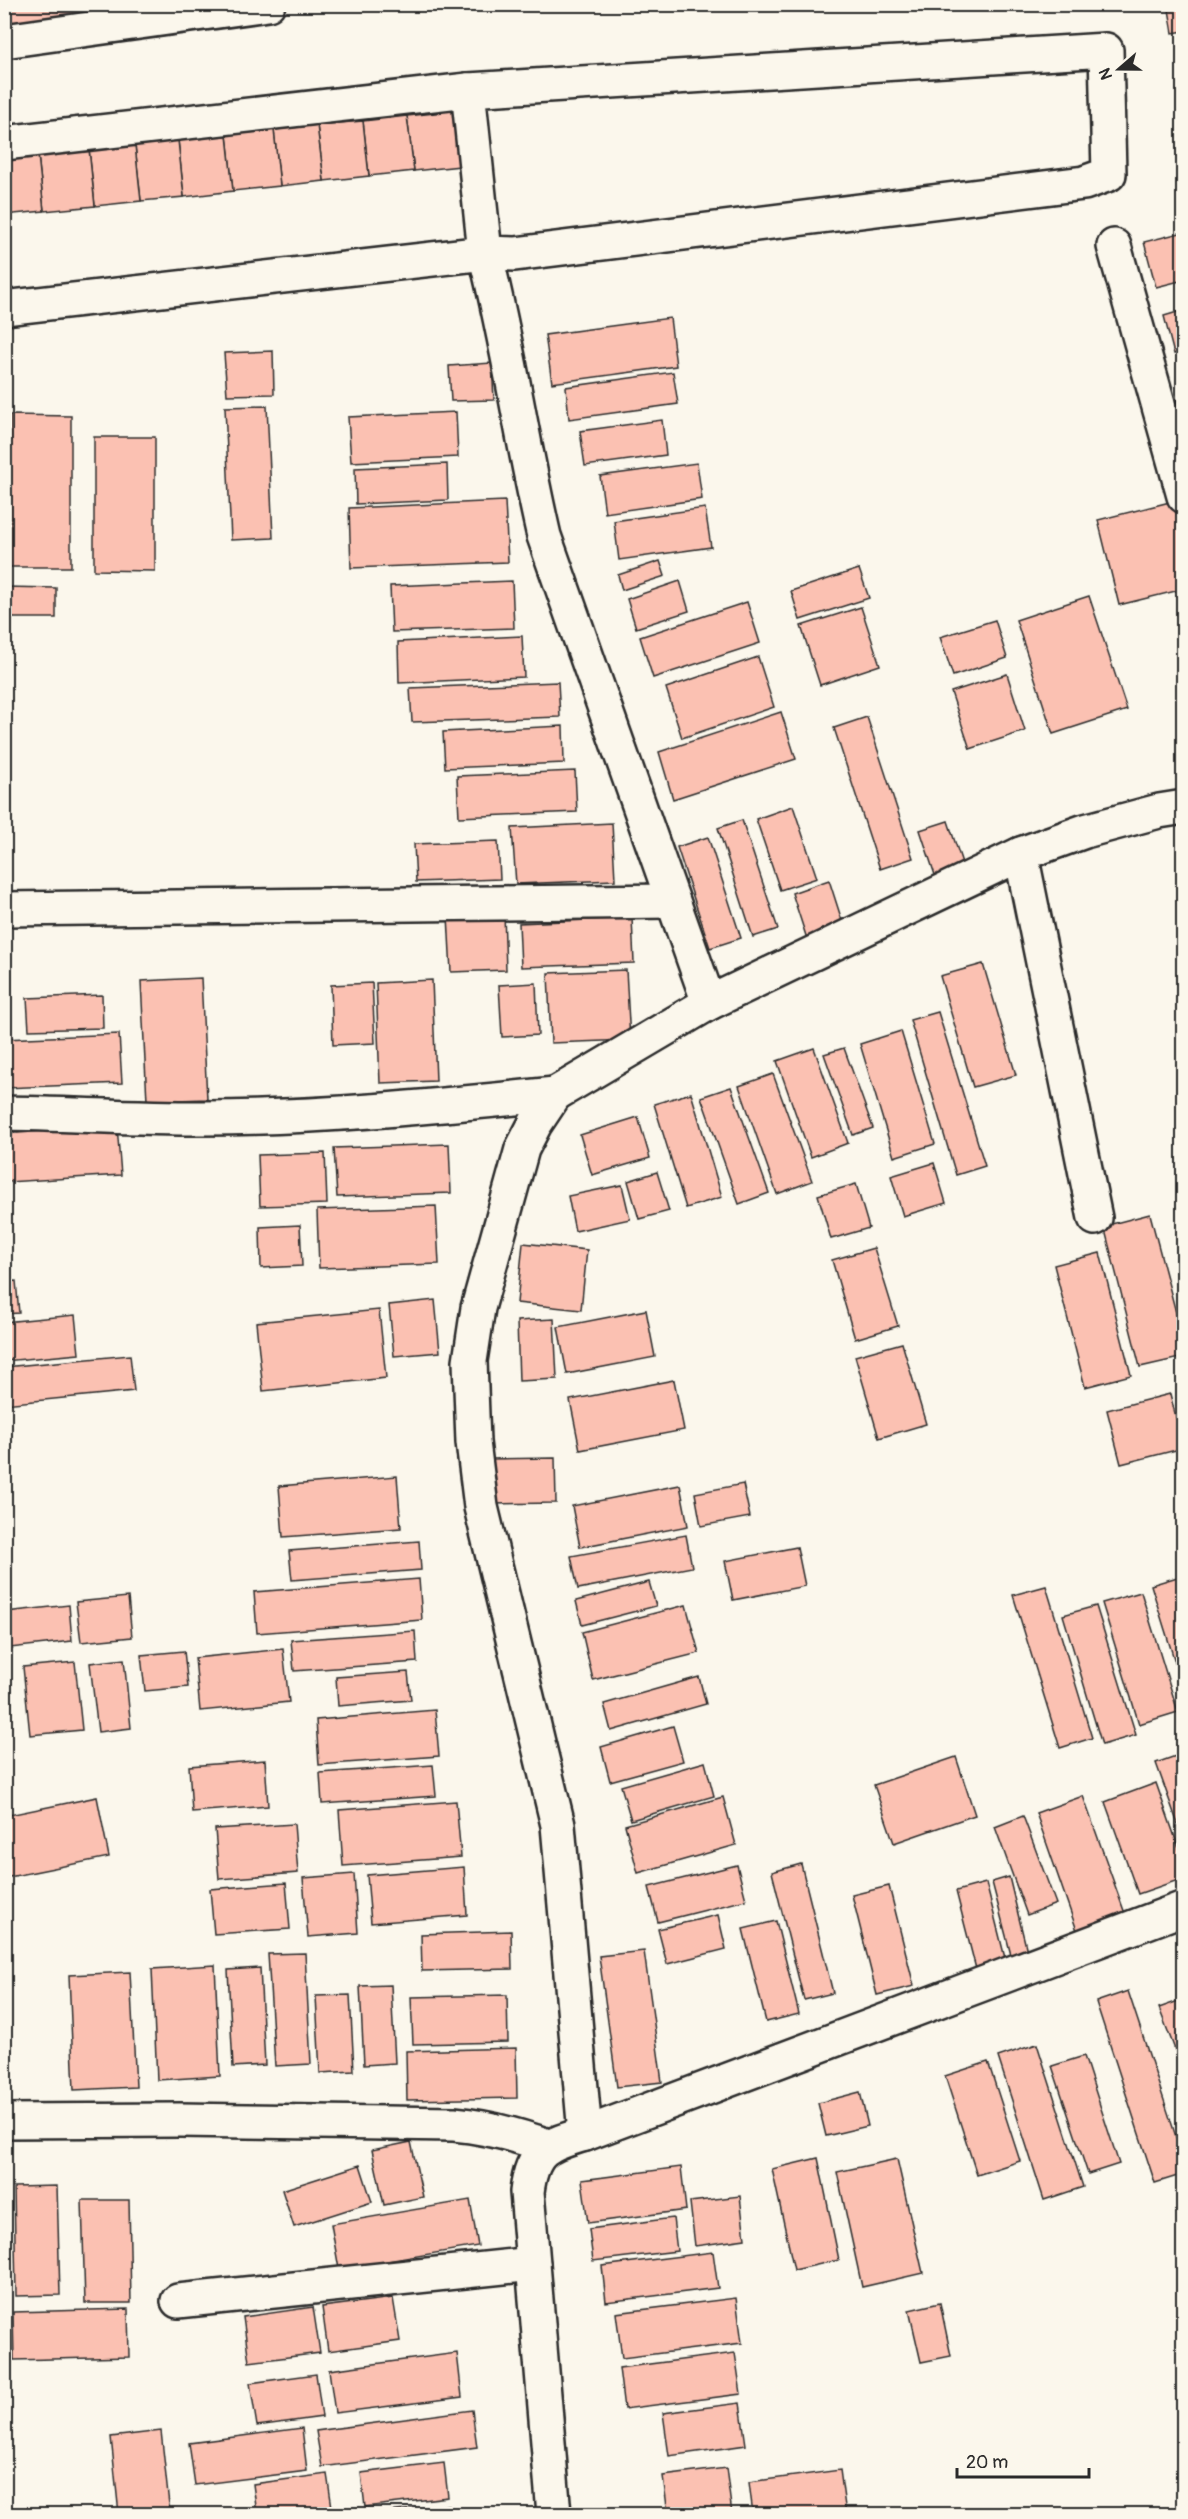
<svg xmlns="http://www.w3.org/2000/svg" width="1188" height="2519" font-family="Pangolin,sans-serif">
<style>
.building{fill:#fbc1b2;stroke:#2b2b2b;stroke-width:1.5}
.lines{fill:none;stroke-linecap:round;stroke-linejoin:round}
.minor-casing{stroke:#2b2b2b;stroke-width:38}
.minor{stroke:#fbf7ec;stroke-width:33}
</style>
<rect width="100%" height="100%" fill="#fbf7ec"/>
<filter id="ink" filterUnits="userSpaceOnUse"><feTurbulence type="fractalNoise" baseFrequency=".0167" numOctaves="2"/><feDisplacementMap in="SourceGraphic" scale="12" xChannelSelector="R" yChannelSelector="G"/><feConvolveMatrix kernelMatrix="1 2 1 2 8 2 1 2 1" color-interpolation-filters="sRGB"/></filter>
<g filter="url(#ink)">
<g class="building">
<polygon points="7,4 84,4 86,17 11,30"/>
<polygon points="1168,4 1184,4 1184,31 1173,33"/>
<polygon points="454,111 460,166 414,171 407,116"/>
<polygon points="407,116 414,171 369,176 363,121"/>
<polygon points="363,121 369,176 324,181 317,125"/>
<polygon points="317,125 324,181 280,186 274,130"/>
<polygon points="274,130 280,186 233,191 227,135"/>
<polygon points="227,135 233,191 184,197 178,140"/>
<polygon points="178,140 184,197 141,201 135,145"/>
<polygon points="135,145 141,201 95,206 89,149"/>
<polygon points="89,149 95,206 44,211 38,155"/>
<polygon points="38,155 44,211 4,215 4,158"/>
<polygon points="1184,232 1184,280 1156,287 1144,242"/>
<polygon points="1184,310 1184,351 1174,354 1164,316"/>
<polygon points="670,318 676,366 552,383 545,335"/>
<polygon points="273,351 274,394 227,395 224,353"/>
<polygon points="492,363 494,400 451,401 449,366"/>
<polygon points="673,372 678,404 569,419 566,387"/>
<polygon points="267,406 273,538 231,540 225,407"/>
<polygon points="456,412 458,457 351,462 348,417"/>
<polygon points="10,415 71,416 71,567 10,567"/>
<polygon points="662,420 666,455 585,466 580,431"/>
<polygon points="94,437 155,437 155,571 94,570"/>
<polygon points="697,463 702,499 605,513 600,476"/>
<polygon points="447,464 448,500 356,504 355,468"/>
<polygon points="505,501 508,562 351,568 349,508"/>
<polygon points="1174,501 1184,541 1184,589 1119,605 1098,520"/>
<polygon points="705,508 711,547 619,560 614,521"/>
<polygon points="660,561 665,576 622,590 618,575"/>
<polygon points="859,569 869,598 800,620 791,591"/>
<polygon points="512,581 514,628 392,632 390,586"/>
<polygon points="680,581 689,611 636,628 627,599"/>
<polygon points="4,587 56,588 56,618 4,618"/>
<polygon points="1089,596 1127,710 1053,734 1016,620"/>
<polygon points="747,602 760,643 653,678 640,637"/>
<polygon points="861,607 880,665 820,685 801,626"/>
<polygon points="995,620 1007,658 953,676 940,637"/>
<polygon points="522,636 524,677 399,683 398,642"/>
<polygon points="758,657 774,707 682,738 666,688"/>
<polygon points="1007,674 1025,731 970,749 951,692"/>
<polygon points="558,682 560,717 412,722 410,688"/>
<polygon points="781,712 796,759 673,799 659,752"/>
<polygon points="867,717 913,858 880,869 834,728"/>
<polygon points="563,726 564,763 445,768 443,732"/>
<polygon points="575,771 577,812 459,817 457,776"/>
<polygon points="793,806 817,878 780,890 756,819"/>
<polygon points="742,820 778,929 753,937 718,828"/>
<polygon points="948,821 965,872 937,881 920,830"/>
<polygon points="612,823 615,880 516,884 512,828"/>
<polygon points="708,837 741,938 710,948 677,847"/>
<polygon points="498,841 500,879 416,882 414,844"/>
<polygon points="829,880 845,930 808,942 792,893"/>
<polygon points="504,914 506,970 451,972 448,916"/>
<polygon points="632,918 634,963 521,967 519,923"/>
<polygon points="983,964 1016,1075 973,1087 940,976"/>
<polygon points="626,970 630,1040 551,1043 548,973"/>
<polygon points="201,978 207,1099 147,1101 141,981"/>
<polygon points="432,980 436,1081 380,1083 376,983"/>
<polygon points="372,983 375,1043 333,1045 331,985"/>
<polygon points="536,983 538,1035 502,1037 499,985"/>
<polygon points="102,995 103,1028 29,1030 27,998"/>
<polygon points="938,1012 985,1166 956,1175 910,1020"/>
<polygon points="901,1031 935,1144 894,1157 860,1044"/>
<polygon points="119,1034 122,1083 4,1088 4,1039"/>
<polygon points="814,1048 848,1143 811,1157 777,1061"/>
<polygon points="844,1048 873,1128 853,1135 824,1054"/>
<polygon points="773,1074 812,1181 777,1194 739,1086"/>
<polygon points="731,1087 769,1193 739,1204 701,1097"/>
<polygon points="691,1093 722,1197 686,1208 654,1104"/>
<polygon points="638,1117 650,1158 592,1175 580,1135"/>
<polygon points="117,1126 121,1175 7,1182 4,1134"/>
<polygon points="449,1144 451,1193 337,1197 334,1148"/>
<polygon points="325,1153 327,1204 260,1206 258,1155"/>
<polygon points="934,1163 946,1203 903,1216 891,1176"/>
<polygon points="657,1172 669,1211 639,1219 628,1181"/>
<polygon points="856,1184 869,1228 831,1239 818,1195"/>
<polygon points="622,1185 630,1219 575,1231 568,1196"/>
<polygon points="436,1206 439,1264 319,1268 317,1210"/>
<polygon points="1150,1214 1184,1343 1184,1357 1140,1367 1104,1226"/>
<polygon points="300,1225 302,1266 261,1268 260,1227"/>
<polygon points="523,1243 587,1250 581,1310 517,1303"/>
<polygon points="874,1248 898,1326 855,1339 832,1260"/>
<polygon points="1100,1253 1131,1375 1085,1387 1054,1265"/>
<polygon points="16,1281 19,1313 4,1314 4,1282"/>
<polygon points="435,1300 440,1352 394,1356 389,1305"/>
<polygon points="379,1310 386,1378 263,1391 256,1322"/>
<polygon points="646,1310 655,1357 567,1374 558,1327"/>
<polygon points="75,1315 79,1354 4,1361 4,1322"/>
<polygon points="554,1319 557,1379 519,1381 517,1321"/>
<polygon points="902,1343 926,1424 879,1438 855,1356"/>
<polygon points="130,1355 134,1391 4,1404 4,1367"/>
<polygon points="674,1380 684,1430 580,1450 570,1400"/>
<polygon points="1170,1394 1184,1448 1121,1464 1107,1410"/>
<polygon points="555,1458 556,1503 493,1504 492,1459"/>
<polygon points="397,1476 401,1528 283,1537 279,1486"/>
<polygon points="743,1484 750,1517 701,1526 695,1493"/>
<polygon points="680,1485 688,1526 580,1547 572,1506"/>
<polygon points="686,1535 692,1567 578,1589 571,1556"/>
<polygon points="419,1541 421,1570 292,1580 289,1551"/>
<polygon points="797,1547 805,1586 733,1600 725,1561"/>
<polygon points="1184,1575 1184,1691 1151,1585"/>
<polygon points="419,1579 422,1620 257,1633 254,1592"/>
<polygon points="649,1582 656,1606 582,1625 576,1601"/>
<polygon points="1046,1586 1092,1738 1060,1748 1013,1595"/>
<polygon points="1141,1592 1178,1712 1139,1724 1102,1603"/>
<polygon points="128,1597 132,1637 81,1642 76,1602"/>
<polygon points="69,1605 72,1641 10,1648 6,1612"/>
<polygon points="686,1605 699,1653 593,1680 582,1632"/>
<polygon points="1096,1606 1136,1735 1102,1745 1063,1615"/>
<polygon points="415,1631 417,1662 294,1671 291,1640"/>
<polygon points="283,1649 289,1702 200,1711 195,1658"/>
<polygon points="184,1651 188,1687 145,1691 141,1655"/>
<polygon points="124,1659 131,1728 98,1732 90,1663"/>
<polygon points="75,1662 82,1730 30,1735 23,1667"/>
<polygon points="408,1672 411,1700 338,1706 336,1677"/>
<polygon points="699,1677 706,1704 611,1731 604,1704"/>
<polygon points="435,1710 439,1756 319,1765 316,1720"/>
<polygon points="673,1726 683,1761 610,1781 601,1747"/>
<polygon points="1184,1753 1184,1841 1156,1763"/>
<polygon points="956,1757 975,1815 894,1843 874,1785"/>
<polygon points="265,1760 268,1806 192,1812 189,1766"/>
<polygon points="705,1762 714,1796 631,1820 621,1786"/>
<polygon points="433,1765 436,1796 322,1804 320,1773"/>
<polygon points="1156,1783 1184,1863 1184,1878 1138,1894 1105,1802"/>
<polygon points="1083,1796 1128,1922 1080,1939 1036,1813"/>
<polygon points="97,1797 109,1857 4,1878 4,1816"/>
<polygon points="723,1797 736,1845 638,1873 625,1825"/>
<polygon points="456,1801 461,1857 343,1866 339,1810"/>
<polygon points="1023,1816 1056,1904 1027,1915 995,1827"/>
<polygon points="294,1824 298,1873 219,1879 215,1829"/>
<polygon points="801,1864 833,1993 804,2000 772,1872"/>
<polygon points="737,1865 746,1900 658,1922 649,1887"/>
<polygon points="464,1867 467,1915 371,1923 367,1875"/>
<polygon points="354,1874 358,1933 308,1937 303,1878"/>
<polygon points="1009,1877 1027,1951 1011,1955 992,1882"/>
<polygon points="286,1883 290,1929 214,1934 210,1889"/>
<polygon points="986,1883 1006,1962 976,1969 956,1891"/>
<polygon points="889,1886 914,1986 877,1995 852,1895"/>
<polygon points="718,1915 726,1949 667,1964 658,1929"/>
<polygon points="776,1921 799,2014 766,2022 743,1929"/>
<polygon points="511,1931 512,1969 422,1971 421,1934"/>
<polygon points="644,1951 662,2082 617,2087 599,1956"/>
<polygon points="305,1953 311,2064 275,2066 268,1954"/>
<polygon points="215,1965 220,2076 157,2080 152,1969"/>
<polygon points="260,1968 265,2065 233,2067 228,1970"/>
<polygon points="130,1972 136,2087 74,2090 69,1975"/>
<polygon points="391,1985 395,2063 364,2065 360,1986"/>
<polygon points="1128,1991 1184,2161 1184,2174 1155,2183 1096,2002"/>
<polygon points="350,1995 354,2071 320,2073 316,1996"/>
<polygon points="507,1995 508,2042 413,2044 411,1997"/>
<polygon points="1184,1999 1184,2073 1159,2008"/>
<polygon points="1037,2044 1083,2187 1044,2200 998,2057"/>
<polygon points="516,2048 517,2098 407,2100 406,2051"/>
<polygon points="1084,2056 1119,2164 1088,2174 1052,2066"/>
<polygon points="988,2062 1020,2161 977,2175 945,2076"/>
<polygon points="860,2092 868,2126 826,2136 818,2103"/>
<polygon points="411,2142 423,2197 384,2205 372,2150"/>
<polygon points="818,2158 839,2260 794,2270 772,2169"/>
<polygon points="897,2159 923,2273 862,2287 837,2172"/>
<polygon points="360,2165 372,2202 294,2227 282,2190"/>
<polygon points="681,2167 686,2210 588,2223 582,2180"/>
<polygon points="57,2186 60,2295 16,2296 14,2187"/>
<polygon points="740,2196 745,2239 695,2246 690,2202"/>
<polygon points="82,2200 129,2200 131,2303 85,2303"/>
<polygon points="470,2200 478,2246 339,2269 331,2224"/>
<polygon points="673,2218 677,2251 593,2261 589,2229"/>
<polygon points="4,2222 7,2222 9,2290 4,2291"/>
<polygon points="713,2252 718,2288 606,2302 602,2266"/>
<polygon points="393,2298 400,2341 328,2351 322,2307"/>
<polygon points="736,2298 742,2343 622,2358 616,2313"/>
<polygon points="940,2303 951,2356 921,2362 909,2310"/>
<polygon points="313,2307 320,2353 249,2362 243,2317"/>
<polygon points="128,2309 129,2357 14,2360 13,2312"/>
<polygon points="457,2353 462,2397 335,2413 329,2370"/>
<polygon points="735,2353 741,2394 624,2409 619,2368"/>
<polygon points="316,2374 322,2417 257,2426 250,2383"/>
<polygon points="740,2403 746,2445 669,2456 663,2413"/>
<polygon points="472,2410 477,2447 322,2467 316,2431"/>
<polygon points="302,2428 307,2471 195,2485 189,2443"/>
<polygon points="161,2431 170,2514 119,2514 111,2437"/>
<polygon points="444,2463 448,2497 365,2507 361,2473"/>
<polygon points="726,2468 732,2514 668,2514 663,2476"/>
<polygon points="840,2470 846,2514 753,2514 749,2482"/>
<polygon points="327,2474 333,2514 257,2514 253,2484"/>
<polygon points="449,2505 450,2514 370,2514"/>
</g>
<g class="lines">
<defs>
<g id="minor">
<polyline points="4,41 268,4"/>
<polygon points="1106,50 1109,174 1084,183 515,254 485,253 468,90"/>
<polyline points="4,143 468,90"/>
<polyline points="1114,246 1184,496"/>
<path d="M4,308L485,253C509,346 522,442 544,536L709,1003"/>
<polyline points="1021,854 1095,1218"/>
<polyline points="4,909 672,901"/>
<path d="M4,1113C70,1114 135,1118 201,1118C319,1118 437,1106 555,1094"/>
<path d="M4,2121L180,2120L454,2124C487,2127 517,2135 548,2146"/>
<polyline points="585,2134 558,1825 481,1507 473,1442 470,1361 478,1308 522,1149 535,1124 555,1094 709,1003 1021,854 1085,831 1159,811 1184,807"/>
<polyline points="178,2301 533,2264"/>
<path d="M554,2514L527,2192C532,2150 547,2145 585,2134L1184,1908"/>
</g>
</defs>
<use href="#minor" class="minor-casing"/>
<use href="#minor" class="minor"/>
</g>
</g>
<rect width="1188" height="2519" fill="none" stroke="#fbf7ec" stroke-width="24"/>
<rect x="12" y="12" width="1164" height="2495" fill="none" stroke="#2b2b2b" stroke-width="2" filter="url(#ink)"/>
<g transform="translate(1119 69) rotate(250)" stroke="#fbf7ec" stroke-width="4.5" paint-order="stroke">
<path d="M0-4.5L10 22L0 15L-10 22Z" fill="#2b2b2b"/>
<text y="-9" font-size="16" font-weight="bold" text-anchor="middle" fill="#2b2b2b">N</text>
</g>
<path d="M957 2468v9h132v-9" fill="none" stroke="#2b2b2b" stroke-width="3"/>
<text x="966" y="2468" font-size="18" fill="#2b2b2b" stroke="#fbf7ec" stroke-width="4.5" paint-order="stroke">20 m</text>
</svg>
